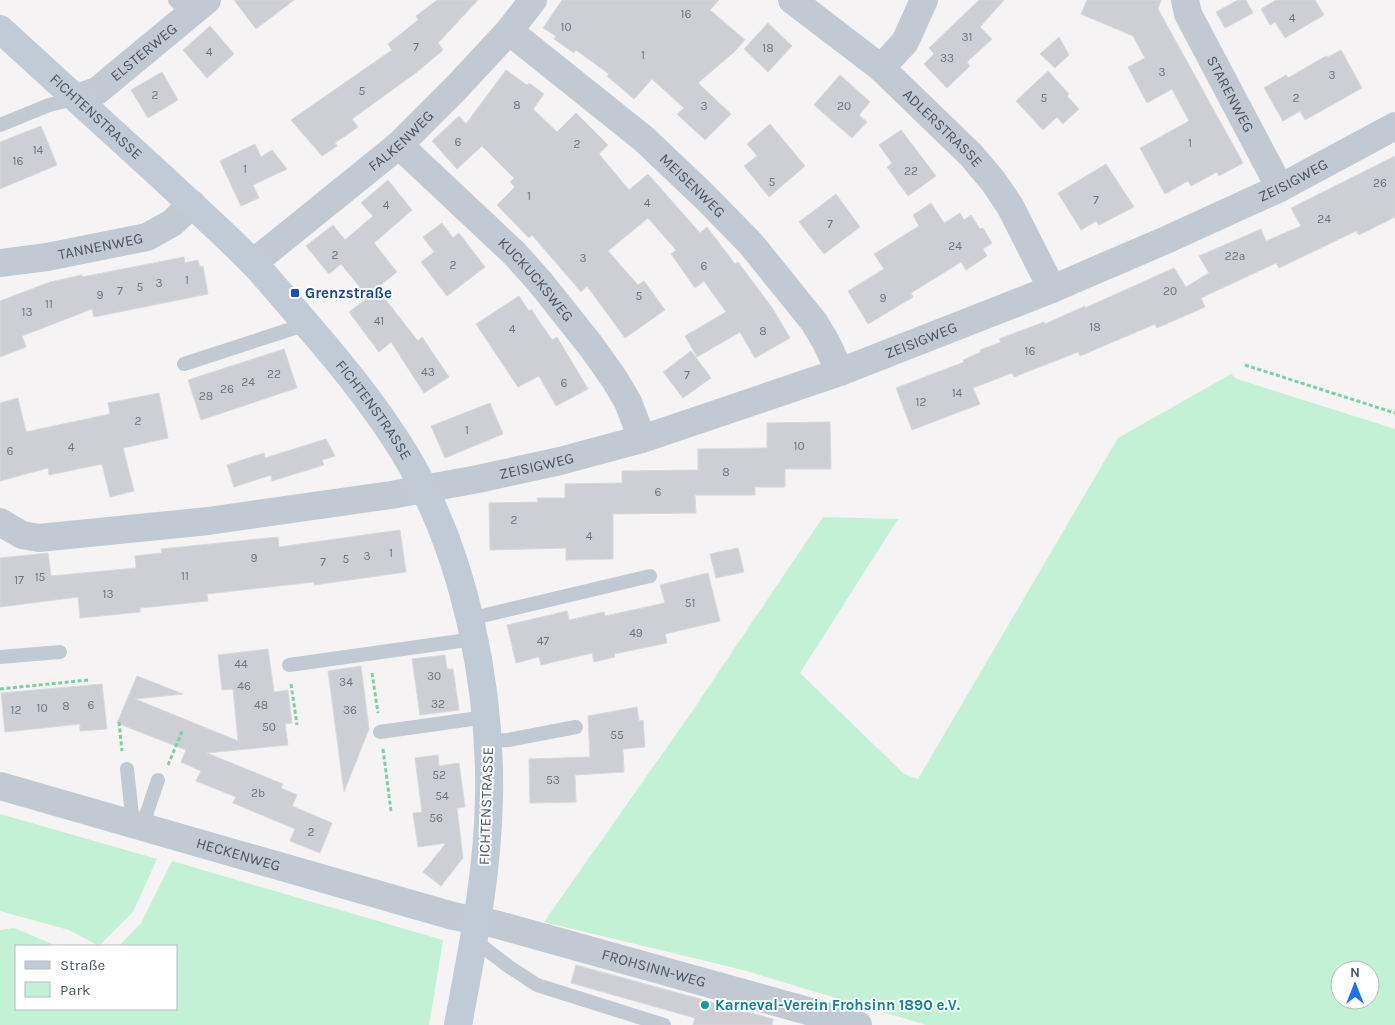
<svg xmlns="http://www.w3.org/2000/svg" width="1395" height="1025" font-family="Karla,sans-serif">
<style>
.green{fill:#c3f1d5;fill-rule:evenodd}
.building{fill:#cdcfd5;stroke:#d7d9de}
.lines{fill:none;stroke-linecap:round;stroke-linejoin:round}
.path{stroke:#7ad0a6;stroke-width:3;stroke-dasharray:4 2.5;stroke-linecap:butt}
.lane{stroke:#c1cad2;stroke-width:14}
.street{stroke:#c1cad2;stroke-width:28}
.secondary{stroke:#c1cbd6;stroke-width:28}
.transit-dot{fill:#1a4fb4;stroke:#fff;stroke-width:2}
.culture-dot{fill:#0f9aa8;stroke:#fff;stroke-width:2}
.labels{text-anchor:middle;stroke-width:4;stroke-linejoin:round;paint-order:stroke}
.number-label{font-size:12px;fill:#6b747e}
.street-label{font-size:15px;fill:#4a5661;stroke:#fff}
.transit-label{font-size:15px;font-weight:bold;fill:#164399;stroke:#fff;text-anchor:start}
.culture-label{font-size:15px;font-weight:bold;fill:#0d838f;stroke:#fff;text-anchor:start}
</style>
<rect width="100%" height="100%" fill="#f5f3f3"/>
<g class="green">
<path d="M1231,374L1237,379L1395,429V1025H926L743,970L544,922L689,716L823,517L898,519L800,673L904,774L918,779L1118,438ZM1340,970H1370V1000H1340Z"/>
<polygon points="0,814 157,859 133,912 99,946 69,930 0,911"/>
<polygon points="172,861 443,940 429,1025 0,1025 0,930 14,928 57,946 16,946 16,1009 176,1009 176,946 119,946 141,923"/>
</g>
<g class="building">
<polygon points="234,0 294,0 256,29"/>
<polygon points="437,0 478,0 438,43 443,50 417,72 352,119 358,127 335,143 337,146 322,156 291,120 392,50 388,44 418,20 416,16"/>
<polygon points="562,0 719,0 710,10 745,40 734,52 698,83 731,114 705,140 677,114 684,108 652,79 634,99 607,76 609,74 576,50 574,53 554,39 556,36 543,28"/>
<polygon points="979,0 1004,0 980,27 992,39 967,62 970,66 947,88 924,64 934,54 929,48"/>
<polygon points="1087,0 1161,0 1158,9 1243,163 1219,176 1217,172 1191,186 1188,181 1165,194 1140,148 1189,121 1172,89 1147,103 1128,67 1145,58 1133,36 1081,14"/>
<polygon points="1238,0 1246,0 1253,13 1225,28 1216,12"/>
<polygon points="1276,0 1315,0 1324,15 1285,38 1275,22 1270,25 1261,9"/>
<polygon points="768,23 792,46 768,72 744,49"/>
<polygon points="210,26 234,54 207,78 183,50"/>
<polygon points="1059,37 1069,55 1055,68 1040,54"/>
<polygon points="1341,50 1362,88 1305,120 1300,111 1283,121 1264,88 1286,75 1288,78 1326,56 1328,57"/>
<polygon points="506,70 527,85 529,83 544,94 533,109 557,132 576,113 608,145 599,154 629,190 648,174 700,233 707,227 735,264 738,262 773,309 790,338 755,358 740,332 697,357 685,336 726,312 704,281 695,288 671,254 676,250 648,218 608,251 638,285 644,281 665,310 625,338 587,286 581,292 532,235 529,238 497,205 515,187 510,182 514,178 482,146 457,169 432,141 459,116 466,124"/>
<polygon points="1048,71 1069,94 1067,96 1079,109 1063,124 1057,117 1043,130 1016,101"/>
<polygon points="162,72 178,100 148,118 131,90"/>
<polygon points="840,75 870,102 859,115 867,122 852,138 814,105"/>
<polygon points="770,124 805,166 769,197 744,166 757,156 747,144"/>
<polygon points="41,126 57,165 0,189 0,142"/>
<polygon points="901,130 936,176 908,196 887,167 892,163 879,145"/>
<polygon points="255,144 261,157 272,150 287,169 253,185 259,198 241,206 220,161"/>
<polygon points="1395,156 1395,217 1359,235 1356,231 1279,268 1276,263 1201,298 1205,307 1157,328 1155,324 1080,356 1078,352 1014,377 1012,373 973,388 980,404 912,430 896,388 964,362 963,360 981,352 980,350 1001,342 999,339 1044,322 1045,324 1085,306 1085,308 1174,268 1186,287 1209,273 1199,256 1261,229 1266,241 1301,226 1291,208"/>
<polygon points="1106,164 1134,207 1099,225 1096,221 1081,230 1058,193"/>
<polygon points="388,180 412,210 374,243 397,272 367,296 341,264 329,274 306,246 333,225 345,240 373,216 361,203"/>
<polygon points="836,194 860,227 824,254 799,222"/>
<polygon points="931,203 944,223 960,213 964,220 971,215 980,229 983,228 992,243 983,249 987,256 966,270 961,262 911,293 913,297 868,324 848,291 884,269 874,254 919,226 913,215"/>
<polygon points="442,223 453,238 459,233 485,267 447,296 421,262 434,252 423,237"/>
<polygon points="184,257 185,263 198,260 200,267 203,266 208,294 94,317 92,309 22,336 26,347 0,357 0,301 50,282 82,275 82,277"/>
<polygon points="378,290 418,341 422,337 449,377 424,393 391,342 379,352 349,312"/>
<polygon points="519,296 529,311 531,309 552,340 557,337 588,389 556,406 539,376 518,387 476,324"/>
<polygon points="284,349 297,388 201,420 188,380"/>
<polygon points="691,351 711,378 683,398 663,372"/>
<polygon points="159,393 168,438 123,448 134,491 110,497 102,464 49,475 48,468 0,481 0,403 18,398 26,432 110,414 108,403"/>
<polygon points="490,403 503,434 445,458 431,426"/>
<polygon points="830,422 831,469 785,469 785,487 755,487 755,495 695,495 696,513 613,514 613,559 566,560 566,548 490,550 489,503 538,502 537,498 565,498 565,484 622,483 622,471 698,470 698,449 767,448 767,423"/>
<polygon points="326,439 335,456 322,460 324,465 272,481 271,475 234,487 227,465 264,453 265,458"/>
<polygon points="400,530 406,572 314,585 314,582 207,594 208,601 140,608 140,612 80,618 78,597 0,607 0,558 48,553 51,576 136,568 135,556 162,553 161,549 278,537 279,547"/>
<polygon points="738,548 744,572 716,578 710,554"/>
<polygon points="708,573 720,621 665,634 667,643 614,654 615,657 594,662 592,653 541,665 539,657 516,663 507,625 567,611 569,620 604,612 605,616 665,603 660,585"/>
<polygon points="268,649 274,692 288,690 292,723 285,724 288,745 207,753 283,784 281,788 297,795 292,806 332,823 320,853 290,841 295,829 233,803 236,797 196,781 201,771 181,762 186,750 117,723 137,676 183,694 135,699 238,741 233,689 222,690 218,655"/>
<polygon points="445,655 447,669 453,669 459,710 420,715 412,659"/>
<polygon points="361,666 369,729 344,792 328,671"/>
<polygon points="102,684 107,729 80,731 80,724 5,732 1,693"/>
<polygon points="637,707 639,721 643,720 645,747 623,749 624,772 575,775 576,802 530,803 529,759 590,757 588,716"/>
<polygon points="438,755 439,766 459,763 465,807 457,808 463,858 441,886 423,872 446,843 418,847 413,813 422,812 415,758"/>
<polygon points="576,965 773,1019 772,1025 693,1025 695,1018 571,983"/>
</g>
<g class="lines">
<g class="path">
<polyline points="1245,365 1395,413"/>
<polyline points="372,673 378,713"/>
<polyline points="291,684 297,725"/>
<polyline points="0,689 88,680"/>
<polyline points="119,722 122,751"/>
<polyline points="383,749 391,811"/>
<polyline points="168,765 183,729"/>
</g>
<g class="lane">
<polyline points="175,0 189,15"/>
<polyline points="0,125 49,105 77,98"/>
<polyline points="184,364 307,324"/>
<polyline points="469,619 650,576"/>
<polyline points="0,657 60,652"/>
<polyline points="289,665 474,639"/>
<polyline points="380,732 486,717"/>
<polyline points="488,741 508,740 576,727"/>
<polyline points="127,769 133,824"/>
<polyline points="142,827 158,780"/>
<polyline points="474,940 508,966 537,985 664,1025"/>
</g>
<g class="street">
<path id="s1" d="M792,0L881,68L971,155L993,181L1010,206L1052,289"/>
<path id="s2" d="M1185,0L1188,14L1280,188"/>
<path id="s3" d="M509,31L644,139L705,197L751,244L814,322L826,342L840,372"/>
<polyline points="881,68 905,42 924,0"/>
<path id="s4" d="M77,98L97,91L207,0"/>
<path id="s5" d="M399,145L515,254L540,282L591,346L615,380L628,402L642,439"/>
<path id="s6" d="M0,263L47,257L147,237L172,223L192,204"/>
<path id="s7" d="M253,263L399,145L456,88L509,31L533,0"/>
<path id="s8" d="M0,522L22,535L39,538L208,521L391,495L478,479L560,461L642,439L840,372L1052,289L1166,240L1280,188L1395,126"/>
<path id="s9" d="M0,786L453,916L495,924L858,1025"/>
</g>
<path class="secondary" id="s10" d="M0,29C54,78 108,127 162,177C193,206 226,235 256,266C279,291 300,317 322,342C355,381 387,422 412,466C466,561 491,688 489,797C488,874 472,950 458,1025"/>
</g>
<rect class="transit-dot" x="290" y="288" width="10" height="10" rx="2.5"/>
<circle class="culture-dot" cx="705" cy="1005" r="5"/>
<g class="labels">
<g class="number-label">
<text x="686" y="18">16</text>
<text x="1292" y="22">4</text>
<text x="566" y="31">10</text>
<text x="967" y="41">31</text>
<text x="416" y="51">7</text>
<text x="768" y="52">18</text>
<text x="209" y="56">4</text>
<text x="643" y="59">1</text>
<text x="947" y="62">33</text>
<text x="1162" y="76">3</text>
<text x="1332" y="79">3</text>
<text x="362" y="95">5</text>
<text x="155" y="99">2</text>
<text x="1044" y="102">5</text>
<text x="1296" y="102">2</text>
<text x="517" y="109">8</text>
<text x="704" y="110">3</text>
<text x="844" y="110">20</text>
<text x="458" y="146">6</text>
<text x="1190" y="147">1</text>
<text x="577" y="148">2</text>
<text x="38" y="154">14</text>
<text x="18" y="165">16</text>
<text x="245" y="173">1</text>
<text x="911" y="175">22</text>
<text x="772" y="186">5</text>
<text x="1380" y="187">26</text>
<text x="529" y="200">1</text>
<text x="1096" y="204">7</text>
<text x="647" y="207">4</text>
<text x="386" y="209">4</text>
<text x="1324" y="223">24</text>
<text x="830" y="228">7</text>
<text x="955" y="250">24</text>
<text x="335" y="259">2</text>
<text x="1235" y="260">22a</text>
<text x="583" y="262">3</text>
<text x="453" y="269">2</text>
<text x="704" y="270">6</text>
<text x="187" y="284">1</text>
<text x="159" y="287">3</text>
<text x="140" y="291">5</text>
<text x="120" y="295">7</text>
<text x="1170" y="295">20</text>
<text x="100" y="299">9</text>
<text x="639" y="300">5</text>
<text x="883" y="302">9</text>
<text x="49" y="308">11</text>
<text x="27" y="316">13</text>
<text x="379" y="325">41</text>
<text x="1095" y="331">18</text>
<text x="512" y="333">4</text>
<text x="763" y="335">8</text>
<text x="1030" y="355">16</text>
<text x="428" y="376">43</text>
<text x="274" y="378">22</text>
<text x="687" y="379">7</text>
<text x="248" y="386">24</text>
<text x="564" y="387">6</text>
<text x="227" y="393">26</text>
<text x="957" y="397">14</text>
<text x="206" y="400">28</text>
<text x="921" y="406">12</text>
<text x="138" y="425">2</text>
<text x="467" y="434">1</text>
<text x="799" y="450">10</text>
<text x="71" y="451">4</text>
<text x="10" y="455">6</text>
<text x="726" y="476">8</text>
<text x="658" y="496">6</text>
<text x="514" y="524">2</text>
<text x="589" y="540">4</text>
<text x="391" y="557">1</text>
<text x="367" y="560">3</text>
<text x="254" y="562">9</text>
<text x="346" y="563">5</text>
<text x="323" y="566">7</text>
<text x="185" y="580">11</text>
<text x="40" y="581">15</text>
<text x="19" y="584">17</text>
<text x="108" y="598">13</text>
<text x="690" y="607">51</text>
<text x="636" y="637">49</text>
<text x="543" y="645">47</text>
<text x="241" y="668">44</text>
<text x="434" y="680">30</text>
<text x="346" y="686">34</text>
<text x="244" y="690">46</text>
<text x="438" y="708">32</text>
<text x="91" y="709">6</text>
<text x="261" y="709">48</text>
<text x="66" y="710">8</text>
<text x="42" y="712">10</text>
<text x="16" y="714">12</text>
<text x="350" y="714">36</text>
<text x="269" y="731">50</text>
<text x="617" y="739">55</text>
<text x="439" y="779">52</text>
<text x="553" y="784">53</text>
<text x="258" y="797">2b</text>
<text x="442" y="800">54</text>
<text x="436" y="822">56</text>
<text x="311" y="836">2</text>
</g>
<g class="street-label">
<text dy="5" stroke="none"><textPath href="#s4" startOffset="82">ELSTERWEG</textPath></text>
<text dy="5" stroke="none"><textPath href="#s2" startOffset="105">STARENWEG</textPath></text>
<text dy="5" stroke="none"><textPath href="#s10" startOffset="130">FICHTENSTRASSE</textPath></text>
<text dy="5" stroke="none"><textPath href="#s1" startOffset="198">ADLERSTRASSE</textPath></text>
<text dy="5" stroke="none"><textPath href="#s7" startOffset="192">FALKENWEG</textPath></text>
<text dy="5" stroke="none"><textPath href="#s8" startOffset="1356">ZEISIGWEG</textPath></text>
<text dy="5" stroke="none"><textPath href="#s3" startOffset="240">MEISENWEG</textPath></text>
<text dy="5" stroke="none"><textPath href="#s6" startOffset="102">TANNENWEG</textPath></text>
<text dy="5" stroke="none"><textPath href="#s5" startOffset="192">KUCKUCKSWEG</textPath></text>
<text dy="5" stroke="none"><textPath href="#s8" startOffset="951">ZEISIGWEG</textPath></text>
<text dy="5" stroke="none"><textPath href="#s10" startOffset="535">FICHTENSTRASSE</textPath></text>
<text dy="5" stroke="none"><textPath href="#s8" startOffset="546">ZEISIGWEG</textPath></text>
<text transform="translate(486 806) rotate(-88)" y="5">FICHTENSTRASSE</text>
<text dy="5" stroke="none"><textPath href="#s9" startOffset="248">HECKENWEG</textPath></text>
<text dy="5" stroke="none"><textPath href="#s9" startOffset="679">FROHSINN-WEG</textPath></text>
</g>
<g class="transit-label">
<text x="305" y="298">Grenzstraße</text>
</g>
<g class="culture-label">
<text x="715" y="1010">Karneval-Verein Frohsinn 1890 e.V.</text>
</g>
</g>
<rect x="15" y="945" width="162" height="65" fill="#ffffff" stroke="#b7bbc0"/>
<rect x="25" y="961" width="25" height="8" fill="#c1cbd6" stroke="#b7bbc0"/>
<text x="60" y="970" font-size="15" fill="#4a5661">Straße</text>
<rect x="25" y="982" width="25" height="15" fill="#c3f1d5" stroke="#b7bbc0"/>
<text x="60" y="995" font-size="15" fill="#4a5661">Park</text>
<g transform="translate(1355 985)"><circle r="24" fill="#ffffff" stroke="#b7bbc0"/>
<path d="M0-4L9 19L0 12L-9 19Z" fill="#1a73e8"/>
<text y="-8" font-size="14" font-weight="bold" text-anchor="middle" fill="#4a5661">N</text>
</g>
</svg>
